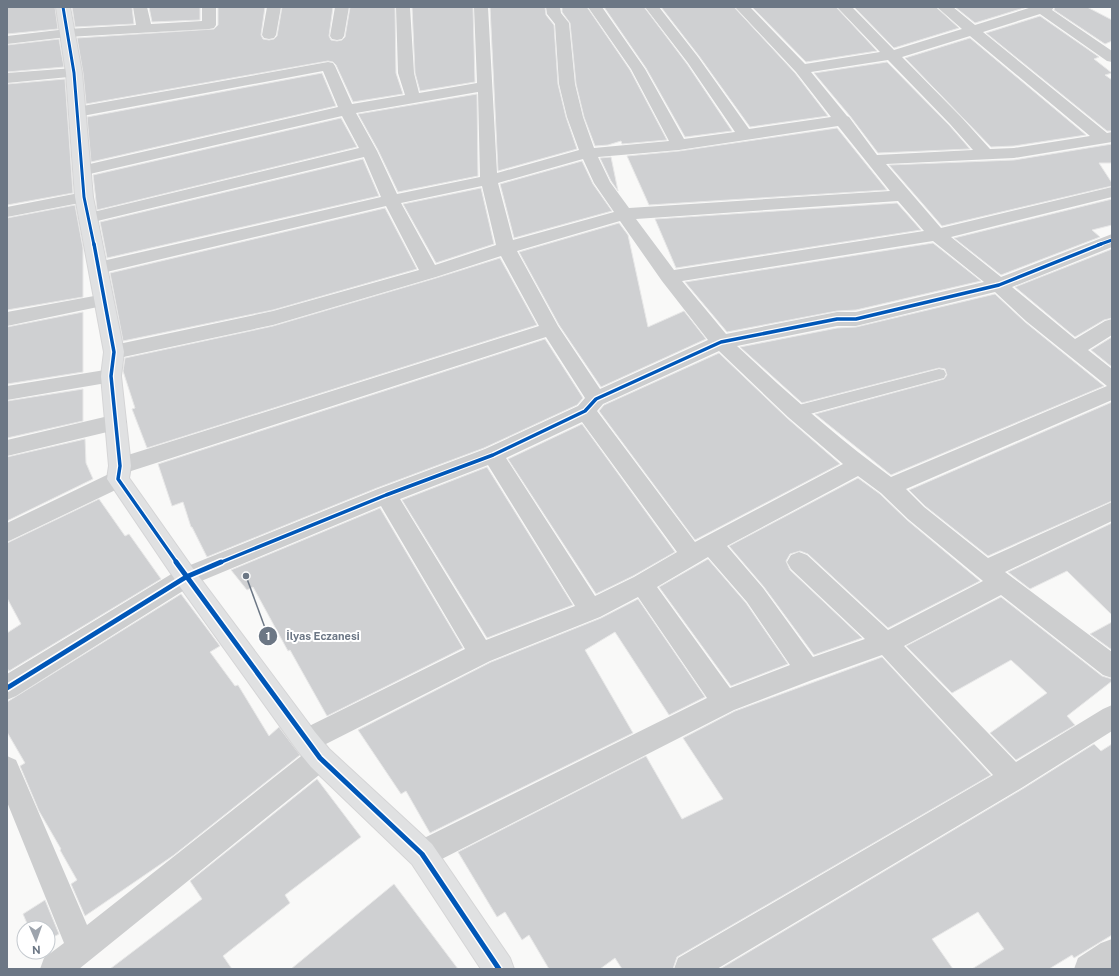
<svg xmlns="http://www.w3.org/2000/svg" width="1119" height="976" font-family="'Public Sans',sans-serif">
<style>
.building{fill:#cfd0d2;stroke:#e8e8e8}
.lines{fill:none;stroke-linecap:round;stroke-linejoin:round}
.secondary-casing{stroke:#d5d5d6;stroke-width:2}
.lane{fill:#cdcecf;fill-rule:evenodd}
.street{fill:#cdcecf;fill-rule:evenodd}
.secondary{fill:#e0e1e2;fill-rule:evenodd}
.cycleway-far2-casing{stroke:#fff;stroke-width:5}
.cycleway-far1-casing{stroke:#fff;stroke-width:6}
.cycleway-casing{stroke:#fff;stroke-width:8}
.cycleway-far2{stroke:#0057b8;stroke-width:3}
.cycleway-far1{stroke:#0057b8;stroke-width:3.5}
.cycleway{stroke:#0057b8;stroke-width:5}
.leader{fill:none;stroke:#6c7785;stroke-width:1.5}
.callout-dot{fill:#6c7785;stroke:#fff;stroke-width:1.5}
.mark-label{font-size:12px;text-anchor:middle;font-weight:bold;fill:#fff}
.callout-label{font-size:11px;text-anchor:middle;font-weight:bold;fill:#6c7785;stroke:#fff;stroke-width:4;stroke-linejoin:round;paint-order:stroke}
</style>
<rect width="100%" height="100%" fill="#f9f9f8"/>
<g class="building">
<polygon points="7,7 55,7 58,29 7,34"/>
<polygon points="72,7 132,7 134,24 75,27"/>
<polygon points="149,7 200,7 200,20 152,22"/>
<polygon points="218,7 265,7 261,35 263,39 269,40 274,39 277,36 282,7 333,7 329,36 331,40 337,41 342,40 345,37 350,7 395,7 396,73 403,94 353,102 336,65 333,62 328,61 86,104 83,73 77,38 214,29 218,25"/>
<polygon points="412,7 473,7 475,82 420,91 415,73"/>
<polygon points="490,7 545,7 546,15 554,25 558,84 566,117 577,149 498,171"/>
<polygon points="562,7 587,7 630,70 667,140 622,144 621,141 608,145 595,146 584,117 576,84 570,23 562,12"/>
<polygon points="604,7 644,7 687,64 732,131 685,137 646,68"/>
<polygon points="661,7 734,7 795,73 828,116 750,127 699,56"/>
<polygon points="752,7 836,7 877,51 806,62"/>
<polygon points="854,7 936,7 959,28 894,48"/>
<polygon points="955,7 1027,7 975,23"/>
<polygon points="1055,7 1087,7 1112,20 1112,41 1105,44 1054,10"/>
<polygon points="1040,16 1099,57 1094,59 1112,73 1105,75 1112,80 1112,131 1107,131 986,33"/>
<polygon points="970,38 1086,135 1014,146 991,147 905,58"/>
<polygon points="59,39 64,67 7,72 7,45"/>
<polygon points="887,62 949,125 970,149 878,153 850,116 814,73"/>
<polygon points="322,73 336,106 91,162 87,117"/>
<polygon points="65,79 73,193 7,205 7,84"/>
<polygon points="477,94 478,176 398,192 378,150 358,114"/>
<polygon points="341,118 357,147 97,210 93,175"/>
<polygon points="837,128 887,190 649,205 627,156 679,151"/>
<polygon points="1112,144 1112,163 1099,163 1112,183 1112,186 942,226 889,165 1014,160"/>
<polygon points="611,157 618,191 611,181 600,158"/>
<polygon points="363,159 379,196 107,258 100,222"/>
<polygon points="582,161 593,184 612,211 514,238 500,184"/>
<polygon points="481,188 494,244 436,263 403,204"/>
<polygon points="1112,199 1112,225 1092,230 1100,237 1001,275 954,238"/>
<polygon points="897,203 921,230 676,268 655,219"/>
<polygon points="75,205 83,248 83,297 7,310 7,218"/>
<polygon points="385,208 417,269 273,310 123,341 110,273"/>
<polygon points="619,223 628,235 648,327 684,311 706,339 601,387 559,325 519,252"/>
<polygon points="933,243 981,281 856,310 837,311 727,332 685,282"/>
<polygon points="1112,249 1112,318 1104,320 1075,337 1015,287"/>
<polygon points="500,258 537,325 147,448 132,409 135,408 123,371 125,358 273,326 436,278"/>
<polygon points="995,294 1025,322 1104,386 891,475 815,414 944,379 947,375 945,369 939,368 802,403 740,347 837,328 856,327"/>
<polygon points="83,312 83,372 7,384 7,327"/>
<polygon points="1112,337 1112,367 1091,350"/>
<polygon points="545,339 583,398 577,405 484,448 377,488 207,557 192,527 191,527 183,502 172,506 158,464"/>
<polygon points="719,353 787,418 840,464 695,540 599,411 604,405"/>
<polygon points="83,389 83,421 7,438 7,401"/>
<polygon points="1112,402 1112,501 988,556 925,506 909,490"/>
<polygon points="582,424 675,552 633,576 596,594 508,459"/>
<polygon points="85,439 86,463 93,479 7,521 7,457"/>
<polygon points="487,467 573,605 487,638 402,500"/>
<polygon points="858,478 880,494 907,520 980,581 888,628 808,554 800,551 790,554 786,561 790,570 862,638 814,655 764,587 729,546"/>
<polygon points="99,499 125,536 129,534 161,579 9,671 7,668 7,633 21,624 7,598 7,543"/>
<polygon points="380,508 463,648 327,716 290,650 288,651 253,587 247,590 231,570"/>
<polygon points="1112,523 1112,615 1067,571 1030,589 1008,572"/>
<polygon points="708,559 746,603 788,664 731,686 659,587"/>
<polygon points="181,594 220,646 210,652 235,686 238,685 269,736 279,727 300,755 174,855 85,916 71,884 77,880 60,850 61,849 39,811 20,766 25,763 7,732 7,702"/>
<polygon points="1001,597 1102,676 1112,679 1112,681 1067,716 1075,725 1016,760 990,733 1047,693 1011,660 952,693 906,646"/>
<polygon points="638,599 705,697 669,715 615,632 585,650 633,733 430,833 406,791 401,794 358,730 491,662 601,618"/>
<polygon points="1112,622 1112,650 1090,634"/>
<polygon points="882,657 991,775 677,957 673,969 622,969 615,958 600,969 549,969 529,935 522,940 505,912 497,917 458,852 646,756 682,819 723,799 683,738 735,711"/>
<polygon points="1094,744 1101,751 1112,744 1112,935 1074,958 1072,955 1049,969 972,969 1004,949 978,912 932,939 953,969 720,969 1024,788"/>
<polygon points="317,779 361,837 285,895 290,903 223,956 232,969 110,969 202,899 190,881"/>
<polygon points="394,884 458,969 291,969"/>
<polygon points="45,900 59,934 48,940 48,928 29,928 23,914"/>
</g>
<g class="lines">
<defs>
<polygon id="secondary" points="56,7 70,7 82,73 93,197 124,352 121,376 131,466 129,478 194,570 315,732 329,749 432,844 510,958 514,969 481,969 412,864 311,767 297,750 178,584 107,479 109,466 101,376 104,352 75,197 66,73"/>
</defs>
<use href="#secondary" class="secondary-casing"/>
<polygon class="lane" points="939,369 944,370 946,374 944,378 795,418 790,416 787,412 790,408 795,406"/>
<g class="street">
<polygon points="133,7 147,7 151,24 202,21 202,7 216,7 216,25 214,28 209,29 67,37 7,44 7,36 67,29 136,25"/>
<polygon points="267,7 281,7 276,35 274,38 269,39 264,38 262,35"/>
<polygon points="335,7 349,7 344,36 342,39 337,40 332,39 330,36"/>
<path d="M396,7H410L414,73L419,93L477,83L474,7H488L497,173L579,150L567,117L559,84L555,24L547,14L546,7H560L561,13L569,23L575,84L583,117L594,148L669,141L631,69L588,7H602L645,69L684,139L735,132L688,63L645,7H659L698,57L749,129L831,117L796,72L735,7H750L805,64L880,52L837,7H852L894,50L962,29L937,7H953L975,25L1032,7H1054L1052,10L1112,51V62L1107,61L1040,14L983,32L1107,133L1112,132V142L1014,158L886,164L941,228L1112,187V197L951,237L1001,277L1112,234V247L1012,287L1075,339L1105,321L1112,319V335L1088,350L1112,369V400L906,489L924,507L988,558L1112,502V521L1005,572L1112,652V678L1103,675L1001,595L904,646L1016,762L1103,709L1112,705V731L1023,787L717,969H674L678,958L993,775L882,655L812,680L734,710L432,864L422,868L412,864L408,854L412,844L707,698L638,597L600,617L490,661L322,746L329,749L333,758L329,767L79,969H40L44,958L64,943L7,802V756L16,760L87,925L305,753L297,750L293,741L297,732L465,649L381,506L194,584L16,696L7,700V674L178,570L378,489L485,449L578,406L585,398L546,337L125,473L129,479L126,485L7,542V523L113,472L109,466L112,460L539,326L501,256L436,277L273,325L114,359L107,357L104,352L107,347L114,345L273,311L419,270L386,206L98,274L92,272L89,268L92,264L98,262L381,197L364,157L89,223L83,222L80,218L83,214L89,213L359,148L342,116L81,176L75,175L73,171L75,167L81,166L338,107L323,71L77,117L71,115L69,112L71,109L77,107L328,62L333,63L335,66L352,104L405,95L398,73ZM970,36L1090,136L1014,148L990,149L962,118L902,57ZM888,60L950,124L973,150L877,155L849,117L847,116L811,72ZM478,92L480,177L397,194L377,151L356,113ZM838,126L890,191L629,208L610,182L598,157L679,150ZM583,159L594,183L614,212L513,240L498,183ZM482,186L496,245L435,265L401,203ZM898,201L924,231L674,270L636,219ZM620,221L662,281L708,340L600,389L558,326L517,251ZM933,241L984,282L856,312H837L726,334L682,281ZM995,292L1026,321L1107,386L891,477C836,437 786,392 737,346L837,326H856ZM719,351L788,417L843,464L695,542L597,411L603,404ZM582,422L677,552L634,577L595,596L506,458ZM488,465L575,606L486,640L400,499ZM858,476L881,493L908,519L983,581L888,630L807,555L799,552L791,555L787,562L791,569L865,639L813,657L763,588L727,546ZM708,557L747,602L790,665L730,688L657,587Z"/>
<polygon points="74,68 79,70 82,73 79,76 7,83 7,73"/>
<polygon points="84,192 90,193 93,197 90,201 7,217 7,207"/>
<polygon points="105,294 112,296 114,300 112,304 7,326 7,312"/>
<polygon points="111,369 118,371 121,376 118,381 7,400 7,386"/>
<polygon points="117,414 124,416 127,422 124,428 7,456 7,440"/>
<polygon points="1112,939 1112,969 1074,969 1078,958 1101,943"/>
</g>
<use href="#secondary" class="secondary"/>
<defs>
<g id="cycleway-far2">
<polyline points="63,7 74,73 84,197 94,245"/>
<polyline points="1098,245 1112,240"/>
</g>
<g id="cycleway-far1">
<polyline points="94,244 114,352 111,376 120,466 118,479 177,563"/>
<polyline points="219,563 386,495 493,455 585,411 596,399 721,342 837,319 856,319 999,285 1101,244"/>
</g>
<g id="cycleway">
<polyline points="176,562 320,758 422,854 499,969"/>
<polyline points="7,688 186,577 221,562"/>
</g>
</defs>
<use href="#cycleway-far2" class="cycleway-far2-casing"/>
<use href="#cycleway-far1" class="cycleway-far1-casing"/>
<use href="#cycleway" class="cycleway-casing"/>
<use href="#cycleway-far2" class="cycleway-far2"/>
<use href="#cycleway-far1" class="cycleway-far1"/>
<use href="#cycleway" class="cycleway"/>
</g>
<path class="leader" d="M246 576L268 636"/>
<g class="callout-dot">
<circle cx="246" cy="576" r="4"/>
<circle cx="268" cy="636" r="10"/>
</g>
<g class="mark-label">
<text x="268" y="640">1</text>
</g>
<g class="callout-label">
<text x="323" y="640">İlyas Eczanesi</text>
</g>
<rect width="1119" height="976" fill="none" stroke="#6c7785" stroke-width="16"/>
<g transform="translate(36 940) rotate(178)"><circle r="19" fill="#ffffff" stroke="#c4c9ce"/>
<path d="M0-3L7 15L0 10L-7 15Z" fill="#9da4ad"/>
<text y="-6" font-size="11" font-weight="bold" text-anchor="middle" fill="#6c7785">N</text>
</g>
</svg>
